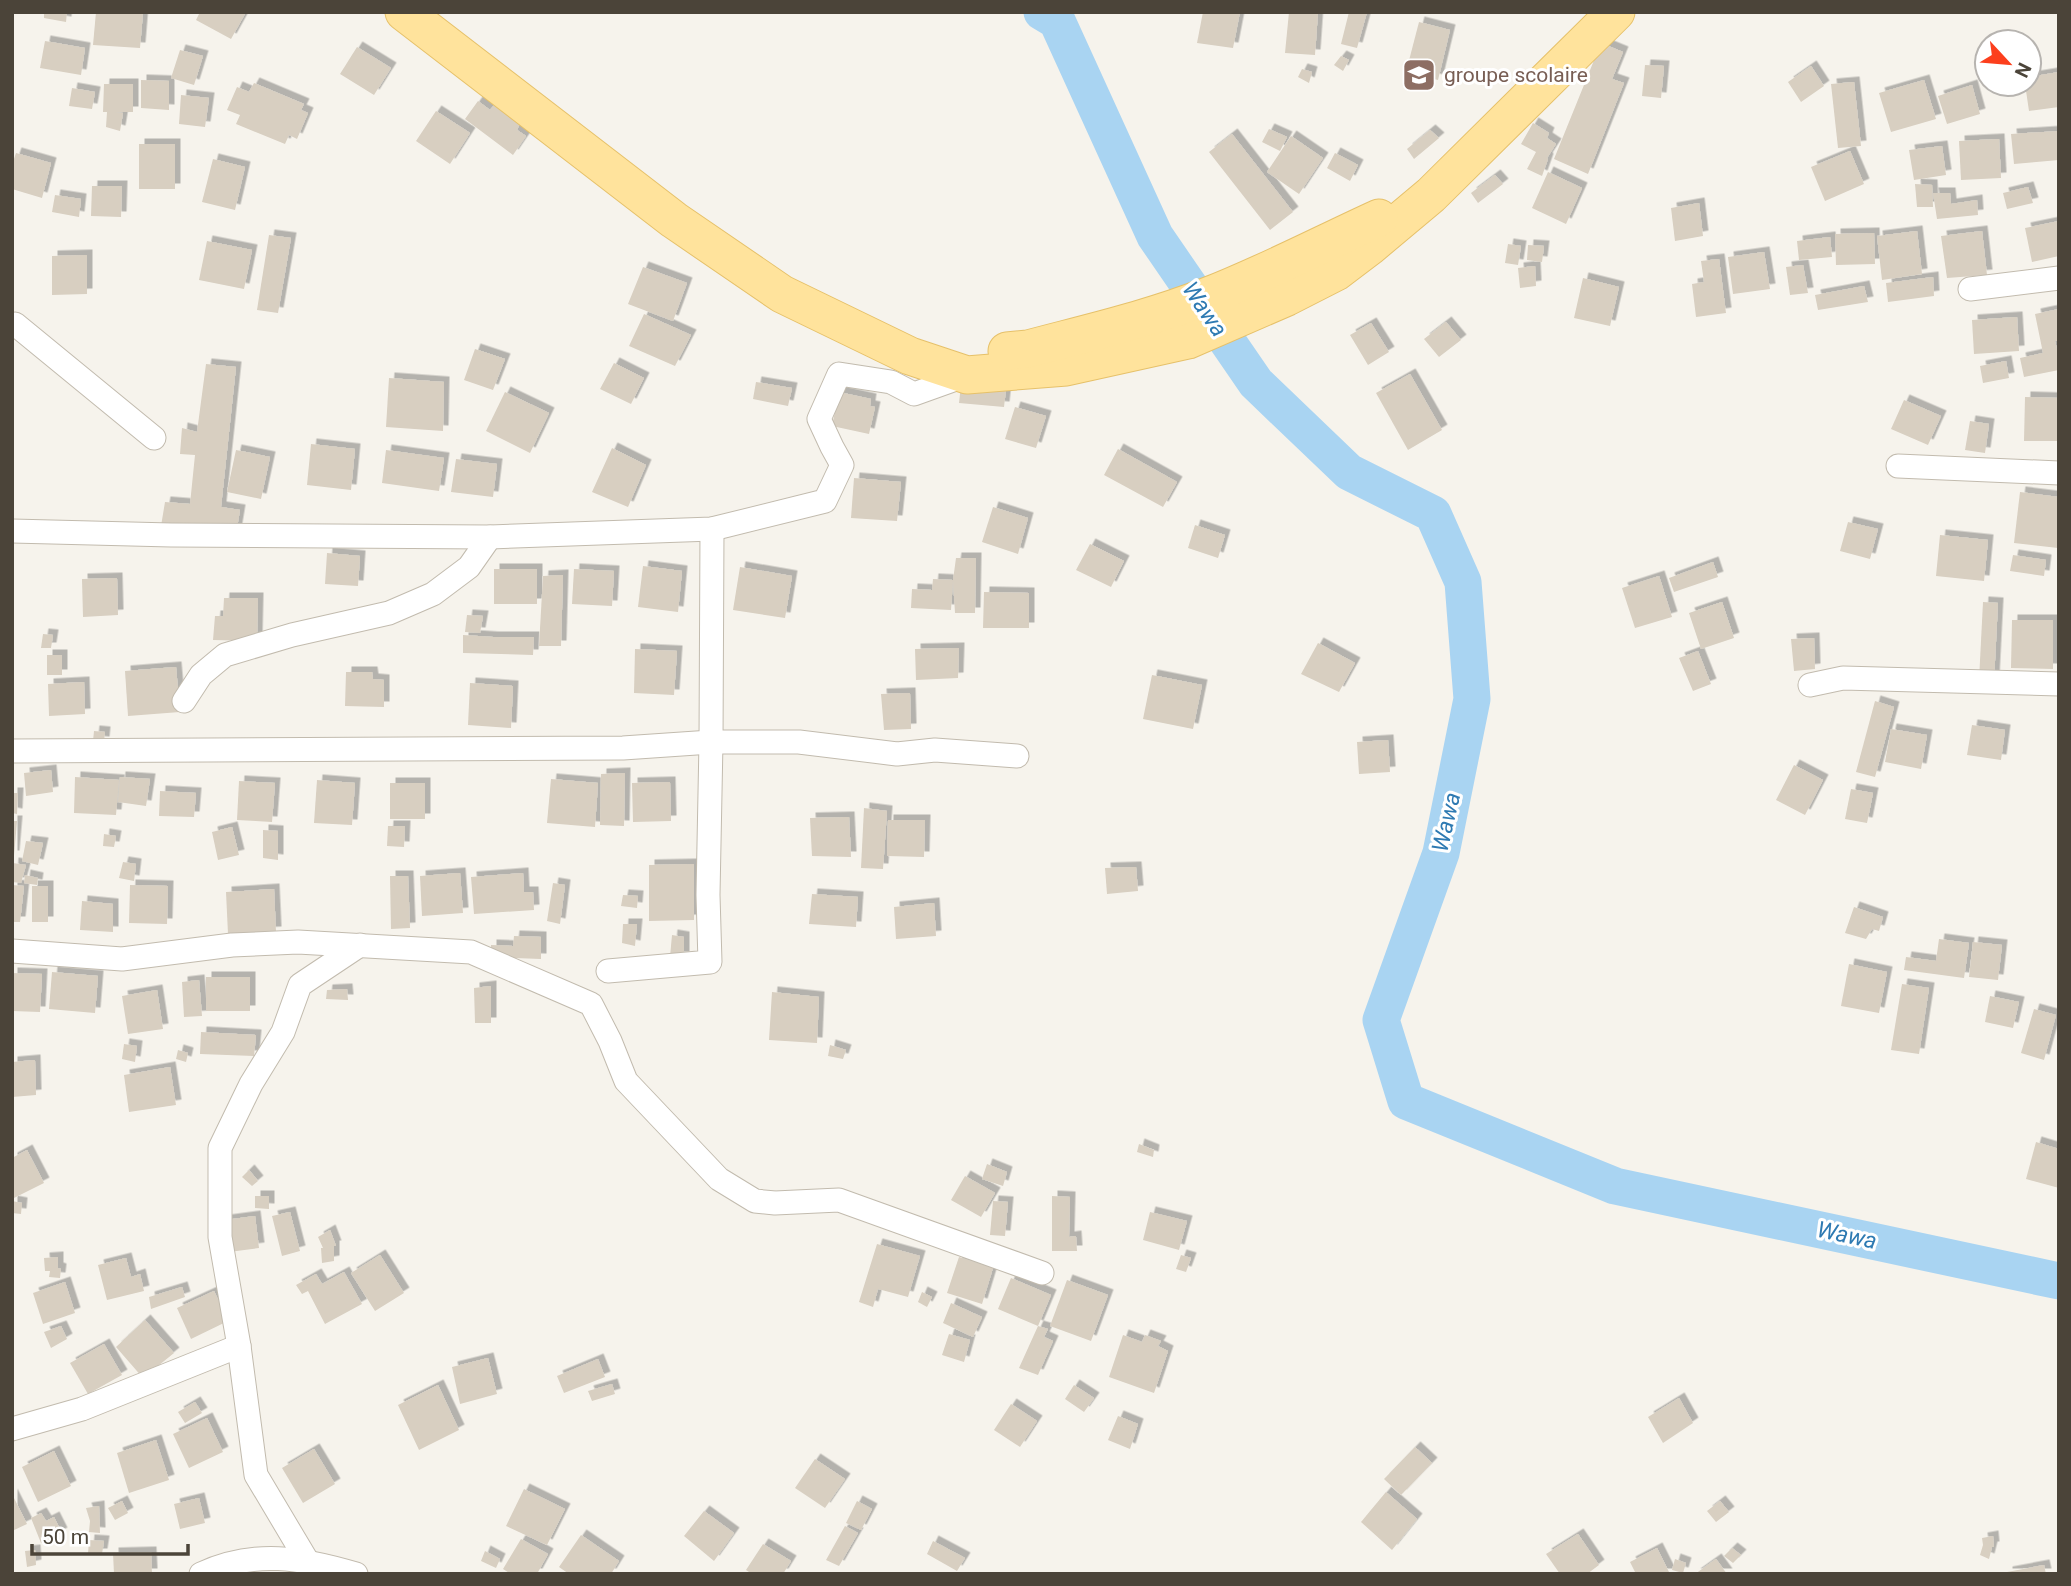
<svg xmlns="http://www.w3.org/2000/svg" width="2071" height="1586" font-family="Roboto,sans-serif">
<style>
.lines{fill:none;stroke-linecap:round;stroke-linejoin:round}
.river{stroke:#a9d4f2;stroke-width:37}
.building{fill:#d8cfc1;filter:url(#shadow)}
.street-casing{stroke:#c2bbae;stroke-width:25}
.primary-casing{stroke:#e6c16a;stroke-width:39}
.street{stroke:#fff;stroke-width:23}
.primary{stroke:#ffe39c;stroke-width:37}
.labels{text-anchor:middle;stroke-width:6;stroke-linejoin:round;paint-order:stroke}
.education-label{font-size:21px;fill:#785e54;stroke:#fff;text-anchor:start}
.water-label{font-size:23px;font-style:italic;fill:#2e7ab2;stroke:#fff}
</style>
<defs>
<filter id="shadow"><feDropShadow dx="5.5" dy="-5.5" stdDeviation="0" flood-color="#0004"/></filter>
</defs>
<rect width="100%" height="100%" fill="#f6f3ec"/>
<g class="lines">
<polyline class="river" points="1042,12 1057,21 1155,236 1256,383 1349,472 1433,514 1463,582 1472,699 1441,853 1381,1020 1406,1101 1615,1186 2059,1281"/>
</g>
<g class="building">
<polygon points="44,12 67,12 66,22 44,18"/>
<polygon points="96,12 143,12 140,48 93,45"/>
<polygon points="200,12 246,12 231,39 196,20"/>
<polygon points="1203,12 1240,12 1233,48 1197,43"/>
<polygon points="1289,12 1318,12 1315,55 1285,53"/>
<polygon points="1349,12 1367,12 1357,48 1341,44"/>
<polygon points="1419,22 1450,30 1438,80 1406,72"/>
<polygon points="45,41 85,48 81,75 40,68"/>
<polygon points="1601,43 1623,52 1612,79 1624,83 1588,174 1554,159"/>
<polygon points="357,47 391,68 374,95 340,74"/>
<polygon points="180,50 203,56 194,85 171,78"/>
<polygon points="1341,56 1349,60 1343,71 1334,65"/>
<polygon points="1645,65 1664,66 1661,98 1642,96"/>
<polygon points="1811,66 1824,86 1801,102 1788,82"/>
<polygon points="1302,69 1312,72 1309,83 1298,77"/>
<polygon points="2059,72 2059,107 2029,111 2025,84 2029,84 2029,77"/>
<polygon points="141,80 169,81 169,110 141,108"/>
<polygon points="1924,80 1936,119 1891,132 1879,93"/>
<polygon points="1854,82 1861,146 1838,148 1831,84"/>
<polygon points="254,83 304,104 301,110 308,113 297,139 289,135 285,144 236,124 240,115 227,110 237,87 249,92"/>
<polygon points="104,84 133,84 133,112 115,112 123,113 120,131 106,127 107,112 103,112"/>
<polygon points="1972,85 1980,114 1947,124 1938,96"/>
<polygon points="72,88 95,92 92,109 69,106"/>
<polygon points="181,95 209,98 205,127 179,124"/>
<polygon points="478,101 490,110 495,104 520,123 517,130 526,136 513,155 465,119"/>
<polygon points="436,111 470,133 450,164 416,141"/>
<polygon points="1533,123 1549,133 1547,138 1556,144 1547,158 1548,159 1542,176 1527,169 1536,152 1521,144"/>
<polygon points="1269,129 1287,137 1280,151 1262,142"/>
<polygon points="1430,130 1439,138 1414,159 1407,149"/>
<polygon points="2059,131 2059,160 2014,164 2011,134"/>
<polygon points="1232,134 1293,212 1270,230 1209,152"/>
<polygon points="1291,136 1323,158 1299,194 1267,172"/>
<polygon points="1999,139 2001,178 1961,180 1959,141"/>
<rect x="139" y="144" width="36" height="45"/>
<polygon points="1942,146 1946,175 1914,180 1909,150"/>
<polygon points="1850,151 1864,184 1825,201 1811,167"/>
<polygon points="16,153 51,163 42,198 12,189 12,165"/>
<polygon points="1335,153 1358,165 1350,181 1327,168"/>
<polygon points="213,159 245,167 235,210 202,202"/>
<polygon points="1548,172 1582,188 1566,224 1532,208"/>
<polygon points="1495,175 1503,184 1478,203 1471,193"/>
<polygon points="1915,184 1932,185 1933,207 1917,207"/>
<polygon points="92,186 122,186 121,217 91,216"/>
<polygon points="2028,187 2033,203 2007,209 2003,193"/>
<polygon points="1933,193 1950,193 1951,204 1977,200 1978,215 1937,219"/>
<polygon points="55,195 81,199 79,217 52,212"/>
<polygon points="1699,203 1703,236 1675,241 1671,208"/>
<polygon points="2059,221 2059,256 2032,262 2025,228"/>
<polygon points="1917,231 1922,274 1882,280 1877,236"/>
<polygon points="1982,231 1987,275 1947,278 1941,236"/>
<polygon points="1874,233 1875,264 1836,265 1835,234"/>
<polygon points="269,235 291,238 278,313 257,310"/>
<polygon points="1830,237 1832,257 1799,260 1797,241"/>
<polygon points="207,241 252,250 244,289 199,280"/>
<polygon points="1508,244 1521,246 1518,265 1505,263"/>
<polygon points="1528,245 1544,246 1542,262 1527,260"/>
<polygon points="1764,252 1770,289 1733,294 1728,257"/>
<polygon points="87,255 87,294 52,295 52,256"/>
<polygon points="1719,259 1726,313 1696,317 1692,284 1704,282 1701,261"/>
<polygon points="1803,265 1808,293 1790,295 1786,267"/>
<polygon points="1535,266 1536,286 1520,288 1518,268"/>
<polygon points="643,267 687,283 673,321 628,304"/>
<polygon points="1933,277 1934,296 1888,302 1886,283"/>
<polygon points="1583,278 1619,287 1610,326 1574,318"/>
<polygon points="1864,286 1868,302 1818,310 1815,295"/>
<polygon points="2059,309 2059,341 2055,341 2059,357 2059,370 2024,377 2020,358 2043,353 2035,314"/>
<polygon points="644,314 691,335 675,366 629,346"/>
<polygon points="2017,317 2019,351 1974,354 1972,320"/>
<polygon points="1446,322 1461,340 1439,357 1424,339"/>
<polygon points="1371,323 1389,352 1368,365 1350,335"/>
<polygon points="475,349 505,359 493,390 464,380"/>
<polygon points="2006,361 2009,378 1983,383 1980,366"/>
<polygon points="614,363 644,378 631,404 600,389"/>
<polygon points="206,364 236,367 221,507 240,510 236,534 161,526 165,502 190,504 195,455 180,454 182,428 197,432"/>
<polygon points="1410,374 1442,430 1408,450 1376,393"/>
<polygon points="389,378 444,382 443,431 386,427"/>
<polygon points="756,382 792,388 788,406 753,399"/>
<polygon points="961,385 1006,389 1004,407 959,403"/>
<polygon points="505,392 549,413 530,453 486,431"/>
<polygon points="839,392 871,399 870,406 875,407 869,434 832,426"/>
<polygon points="2025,397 2059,398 2059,441 2024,441"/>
<polygon points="1904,400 1941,416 1928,445 1891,429"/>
<polygon points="1015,407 1046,416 1036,448 1005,439"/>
<polygon points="1970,421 1989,424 1985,453 1965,450"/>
<polygon points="311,444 355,449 351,490 307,485"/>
<polygon points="612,448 646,465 628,507 592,492"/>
<polygon points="1118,449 1177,482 1163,507 1104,475"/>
<polygon points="236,450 270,457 261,499 227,492"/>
<polygon points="386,450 444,458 439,491 382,483"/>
<polygon points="456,459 497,464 493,497 451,492"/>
<polygon points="854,478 901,482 897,521 851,518"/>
<polygon points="2020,492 2059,497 2058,548 2014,543"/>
<polygon points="993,507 1028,518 1018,554 982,542"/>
<polygon points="1848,522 1878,529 1870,559 1840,551"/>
<polygon points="1195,525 1225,535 1218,558 1188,548"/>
<polygon points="1940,535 1988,540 1984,581 1936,576"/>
<polygon points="1090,544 1124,561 1111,587 1076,570"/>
<polygon points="327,553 360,556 358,586 325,584"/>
<polygon points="2013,555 2046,560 2044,576 2010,571"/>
<polygon points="956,558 976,558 975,613 955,613 953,580 951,610 911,608 912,589 932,590 933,579 953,580"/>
<polygon points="1713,562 1718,577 1674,592 1669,578"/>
<polygon points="643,566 682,571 678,612 638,607"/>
<polygon points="740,567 792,576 785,618 733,610"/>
<rect x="494" y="569" width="43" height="35"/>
<polygon points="574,569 614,571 612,606 572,604"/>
<polygon points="563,575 561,646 539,646 543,576"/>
<polygon points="1659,576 1672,617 1635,628 1622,588"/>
<polygon points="117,578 118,615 83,617 82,579"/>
<polygon points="984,592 1029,593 1029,628 983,628"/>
<polygon points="224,598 258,598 257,641 213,640 215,616 223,616"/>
<polygon points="1722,602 1734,638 1701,649 1689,613"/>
<polygon points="1983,602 1998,603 1994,681 1979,680"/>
<polygon points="467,615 483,616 480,633 465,632"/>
<polygon points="2012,620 2053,620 2053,669 2011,668"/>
<polygon points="43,634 53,635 51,648 41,648"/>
<polygon points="463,635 493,637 534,637 533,655 463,653"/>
<polygon points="1814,638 1815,669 1794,671 1791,639"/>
<polygon points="1318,643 1355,663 1339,692 1301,674"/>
<polygon points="959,648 958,678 916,680 915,649"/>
<polygon points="635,649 677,651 674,695 634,693"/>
<polygon points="1698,651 1711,684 1693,691 1679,658"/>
<rect x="47" y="655" width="15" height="20"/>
<polygon points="176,667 180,712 128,716 125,671"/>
<polygon points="346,672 372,672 373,679 384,680 384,707 345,706"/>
<polygon points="1152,675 1202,685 1193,729 1143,719"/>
<polygon points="84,682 85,714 49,716 48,684"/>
<polygon points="470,683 513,686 511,728 468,725"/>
<polygon points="910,693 911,729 884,730 881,694"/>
<polygon points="1875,701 1894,707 1875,777 1856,772"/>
<polygon points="1972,725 2005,730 2001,760 1967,755"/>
<polygon points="1891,729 1927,735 1921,769 1885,762"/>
<polygon points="94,731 105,732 104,742 93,741"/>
<polygon points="1388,740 1390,772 1359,774 1357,742"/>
<polygon points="1794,765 1823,780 1805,815 1776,800"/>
<polygon points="51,770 53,792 26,796 24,773"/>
<polygon points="625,773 624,826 600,825 601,774"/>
<polygon points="75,777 119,780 116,815 74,813"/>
<polygon points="120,777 150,779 146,806 118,802"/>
<polygon points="551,779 598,783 595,827 547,823"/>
<polygon points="317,780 355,783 352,825 314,823"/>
<polygon points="239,781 275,783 272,822 237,820"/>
<polygon points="670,782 671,821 633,822 632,783"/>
<rect x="390" y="783" width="35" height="36"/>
<polygon points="1851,789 1873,793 1867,823 1845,819"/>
<polygon points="160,791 196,793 194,817 159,816"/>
<polygon points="12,793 18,793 17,814 12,813"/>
<polygon points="864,808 887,811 883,869 861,868"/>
<polygon points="849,817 851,857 812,856 810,818"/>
<polygon points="888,820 925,820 924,857 887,856"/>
<polygon points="12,821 17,821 14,856 12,856"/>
<polygon points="388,826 405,826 404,847 387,846"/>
<polygon points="232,827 239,855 218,860 212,832"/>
<polygon points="263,830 278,831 278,860 263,858"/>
<polygon points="104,834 116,836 114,847 103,846"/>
<polygon points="26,841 43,843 38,865 22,861"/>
<polygon points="123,862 136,864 134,881 119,878"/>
<polygon points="13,863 26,865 21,883 12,882"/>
<polygon points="694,864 694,920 649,921 649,865"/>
<polygon points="1136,867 1138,891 1107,894 1105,868"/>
<polygon points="460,873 463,913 422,916 420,876"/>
<polygon points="523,873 524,892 533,892 534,910 474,914 471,877"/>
<polygon points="25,875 38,878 37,885 24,883"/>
<polygon points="390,876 408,876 410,928 391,929"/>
<polygon points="553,883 565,885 560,924 547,921"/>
<polygon points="12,885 24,886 20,922 12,922"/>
<polygon points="130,885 168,886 167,924 129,923"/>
<rect x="32" y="886" width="16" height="36"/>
<polygon points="274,889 276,932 228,934 226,892"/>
<polygon points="812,894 858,897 856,927 809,924"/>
<polygon points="623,895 638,896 637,908 621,906"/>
<polygon points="82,901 113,904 113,932 80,930"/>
<polygon points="934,903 936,936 896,939 894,907"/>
<polygon points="1854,907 1883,917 1879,931 1872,929 1866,939 1845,933"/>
<polygon points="623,924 637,924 635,946 622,943"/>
<polygon points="672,935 684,937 684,957 670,957"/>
<polygon points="514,936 541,937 541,959 491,957 491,945 513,946"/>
<polygon points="1939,939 1969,943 1964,978 1904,970 1906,957 1936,961"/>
<polygon points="1973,942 2002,945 1998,980 1969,977"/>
<polygon points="1849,964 1887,972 1879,1013 1841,1006"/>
<polygon points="52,972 98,976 95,1013 49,1009"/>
<polygon points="12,973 42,974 40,1012 12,1011"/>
<rect x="206" y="977" width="44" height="34"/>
<polygon points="199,980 202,1016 184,1017 182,982"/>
<polygon points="1902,984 1929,988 1919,1054 1891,1050"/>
<polygon points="491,986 491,1023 475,1023 474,988"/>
<polygon points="347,989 348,1000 326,999 327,990"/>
<polygon points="157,990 163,1029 128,1034 122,996"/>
<polygon points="772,992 819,997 817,1043 769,1040"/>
<polygon points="1990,996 2019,1002 2013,1028 1985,1022"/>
<polygon points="2034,1009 2056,1015 2044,1060 2021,1053"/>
<polygon points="201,1032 256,1035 254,1056 200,1054"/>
<polygon points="124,1044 137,1046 135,1062 122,1059"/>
<polygon points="830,1045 846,1050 843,1059 828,1056"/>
<polygon points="178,1050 188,1053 186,1062 176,1059"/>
<polygon points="35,1060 36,1095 12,1097 12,1062"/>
<polygon points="170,1067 176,1105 129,1112 124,1075"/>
<polygon points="2036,1142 2059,1149 2059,1188 2026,1179"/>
<polygon points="1139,1144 1154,1150 1153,1157 1137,1152"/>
<polygon points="27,1150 44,1183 12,1199 12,1158"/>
<polygon points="987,1164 1007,1172 1003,1186 982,1179"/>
<polygon points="249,1170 258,1181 252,1186 242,1177"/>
<polygon points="965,1176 995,1193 981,1217 951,1200"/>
<polygon points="255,1196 269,1196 269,1209 255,1208"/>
<polygon points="1052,1196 1070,1197 1069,1237 1076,1236 1077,1251 1052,1251"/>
<polygon points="12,1201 22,1203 21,1214 12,1213"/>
<polygon points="993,1201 1008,1202 1005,1236 990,1235"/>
<polygon points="290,1212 300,1251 282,1256 272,1216"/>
<polygon points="1150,1212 1187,1221 1179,1250 1143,1240"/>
<polygon points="255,1216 259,1248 229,1252 225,1220"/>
<polygon points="330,1230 336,1246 334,1246 334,1261 322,1263 321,1248 323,1248 318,1237"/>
<polygon points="877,1244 920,1256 908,1297 878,1289 873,1307 859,1302"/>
<polygon points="380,1255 404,1293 375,1311 351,1273"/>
<polygon points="1181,1255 1191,1258 1186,1272 1176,1269"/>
<polygon points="58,1257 58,1268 61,1269 60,1278 49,1277 50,1271 45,1271 44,1258"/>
<polygon points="959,1257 993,1268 982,1304 947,1293"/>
<polygon points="126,1258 131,1277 140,1274 144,1291 107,1300 98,1265"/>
<polygon points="344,1272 362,1304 325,1324 308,1291 302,1294 296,1285 316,1274 322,1284"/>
<polygon points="1011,1278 1051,1295 1038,1326 1048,1329 1044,1337 1053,1341 1038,1375 1019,1368 1038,1326 998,1309"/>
<polygon points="1067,1280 1108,1295 1091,1341 1050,1326"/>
<polygon points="65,1282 75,1313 43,1324 33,1293"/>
<polygon points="182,1287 185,1297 151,1309 149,1297"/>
<polygon points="214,1291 228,1321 191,1339 177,1308"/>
<polygon points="922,1292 932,1297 927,1307 918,1302"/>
<polygon points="951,1303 982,1317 973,1337 943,1323"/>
<polygon points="145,1320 174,1353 143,1378 116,1347"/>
<polygon points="61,1326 67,1339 51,1348 44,1332"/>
<polygon points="949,1334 970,1340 964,1362 942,1355"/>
<polygon points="1123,1335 1142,1342 1145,1335 1161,1341 1158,1346 1168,1351 1154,1393 1109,1377"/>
<polygon points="104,1344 122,1375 88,1394 70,1363"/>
<polygon points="488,1358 497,1394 460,1404 452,1367"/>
<polygon points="598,1359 605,1377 564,1393 557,1376"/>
<polygon points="612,1384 615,1394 592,1401 588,1391"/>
<polygon points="438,1385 459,1430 419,1450 398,1405"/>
<polygon points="1074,1385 1094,1398 1084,1412 1065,1399"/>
<polygon points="1679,1398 1693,1423 1663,1443 1648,1417"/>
<polygon points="195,1402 202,1413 185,1423 178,1412"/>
<polygon points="1011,1404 1037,1421 1020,1447 994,1430"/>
<polygon points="1118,1416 1138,1424 1130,1449 1108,1440"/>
<polygon points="207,1418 223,1452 189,1468 173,1434"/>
<polygon points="156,1440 169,1480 129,1493 117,1453"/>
<polygon points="1415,1447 1432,1463 1401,1495 1384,1479"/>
<polygon points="314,1449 335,1484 303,1503 282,1468"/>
<polygon points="54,1451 71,1486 38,1502 22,1467"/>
<polygon points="815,1459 845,1479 825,1508 795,1488"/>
<polygon points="524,1489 565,1509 547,1545 506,1526"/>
<polygon points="1386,1492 1417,1519 1392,1550 1361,1522"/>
<polygon points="12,1494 27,1524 12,1531"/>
<polygon points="199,1498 205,1523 180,1529 174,1504"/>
<polygon points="122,1501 128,1513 115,1520 108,1508"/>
<polygon points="857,1501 872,1509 861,1530 846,1523"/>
<polygon points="1720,1501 1729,1512 1716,1522 1707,1511"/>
<polygon points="99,1506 100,1533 89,1532 90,1521 86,1508"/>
<polygon points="704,1511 734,1533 714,1561 684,1536"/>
<polygon points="41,1513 46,1521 54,1517 62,1533 41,1543 31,1518"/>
<polygon points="845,1526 858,1533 839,1566 826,1560"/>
<polygon points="1578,1534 1599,1565 1587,1574 1560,1574 1546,1554"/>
<polygon points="581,1535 619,1561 611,1574 599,1572 598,1574 569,1574 559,1567"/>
<polygon points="1993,1536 1994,1547 1992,1547 1989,1559 1980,1555 1983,1545 1982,1538"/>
<polygon points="521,1539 548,1554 537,1574 511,1574 503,1569"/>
<polygon points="89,1540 104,1541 102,1554 88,1554"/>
<polygon points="933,1541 965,1558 957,1571 927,1554"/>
<polygon points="763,1544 791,1561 783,1574 752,1574 746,1570"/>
<polygon points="1657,1548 1670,1574 1636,1574 1630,1562"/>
<polygon points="1732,1548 1741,1555 1733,1563 1724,1556"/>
<polygon points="35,1550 36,1565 27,1567 25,1551"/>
<polygon points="485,1551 500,1559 496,1568 481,1561"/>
<polygon points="151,1552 152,1574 114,1574 113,1553"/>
<polygon points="1675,1559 1686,1563 1683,1573 1672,1570"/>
<polygon points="1716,1559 1727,1574 1695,1574"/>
<polygon points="2044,1565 2046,1574 2007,1574 2007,1572"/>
</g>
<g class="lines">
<defs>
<g id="street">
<polyline points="1970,289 2059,278"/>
<polyline points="12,325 15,324 154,438"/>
<polyline points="1898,466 2059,473"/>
<polyline points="12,531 171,535 490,537 712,529 825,501 842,465 832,447 819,419 839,374 891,382 914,394 967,375"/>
<polyline points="1810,685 1843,678 2059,684"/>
<polyline points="184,701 201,675 225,655 292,635 389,613 433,594 469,567 490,537"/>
<polyline points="12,751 623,748 711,742 799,742 897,754 935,750 1017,756"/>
<polyline points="12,951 122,959 232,945 298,942 471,952 591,1004 610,1041 626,1081 719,1179 755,1201 775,1203 839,1200 1042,1273"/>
<polyline points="608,971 710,962 708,895 711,742 712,529"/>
<polyline points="12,1429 82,1409 239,1346"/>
<path d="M201,1574C255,1549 302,1558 356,1574"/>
<polyline points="315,1574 256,1475 239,1346 220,1237 220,1148 251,1084 283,1032 300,985 360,945"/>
</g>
<g id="primary">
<polyline points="404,12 674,220 782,294 910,356 967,375 1066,367 1188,340 1287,297 1336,272 1369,247 1431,195 1616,12"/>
<path d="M1007,351L1028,349C1088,333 1150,319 1208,296C1267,273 1322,244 1379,218"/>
</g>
</defs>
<use href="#street" class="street-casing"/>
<use href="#primary" class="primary-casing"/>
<use href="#street" class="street"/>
<use href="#primary" class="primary"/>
</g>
<defs>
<symbol id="school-square" viewBox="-11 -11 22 22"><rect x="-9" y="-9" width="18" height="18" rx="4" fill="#8d6e63" stroke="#fff"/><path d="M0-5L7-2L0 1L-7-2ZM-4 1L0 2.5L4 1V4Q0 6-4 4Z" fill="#fff"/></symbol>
</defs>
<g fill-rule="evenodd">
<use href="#school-square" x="1400" y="56" width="38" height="38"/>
</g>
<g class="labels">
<g class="education-label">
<text x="1444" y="82">groupe scolaire</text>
</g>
<g class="water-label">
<text transform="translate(1205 309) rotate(56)" y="8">Wawa</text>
<text transform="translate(1446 822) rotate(-77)" y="8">Wawa</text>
<text transform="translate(1847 1235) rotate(12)" y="8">Wawa</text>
</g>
</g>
<rect width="2071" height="1586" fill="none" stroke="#4b4439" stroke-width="28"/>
<g transform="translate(2008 63) rotate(116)"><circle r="33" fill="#ffffff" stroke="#b7b4b0" stroke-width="2"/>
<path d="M0-5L12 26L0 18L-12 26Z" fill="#fc3f1d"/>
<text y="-10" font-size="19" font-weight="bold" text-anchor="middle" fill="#4b4439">N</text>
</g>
<path d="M32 1544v10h156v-10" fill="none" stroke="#4b4439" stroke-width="3.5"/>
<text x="42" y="1544" font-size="21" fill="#4b4439" stroke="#ffffff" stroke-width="5" paint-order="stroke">50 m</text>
</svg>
